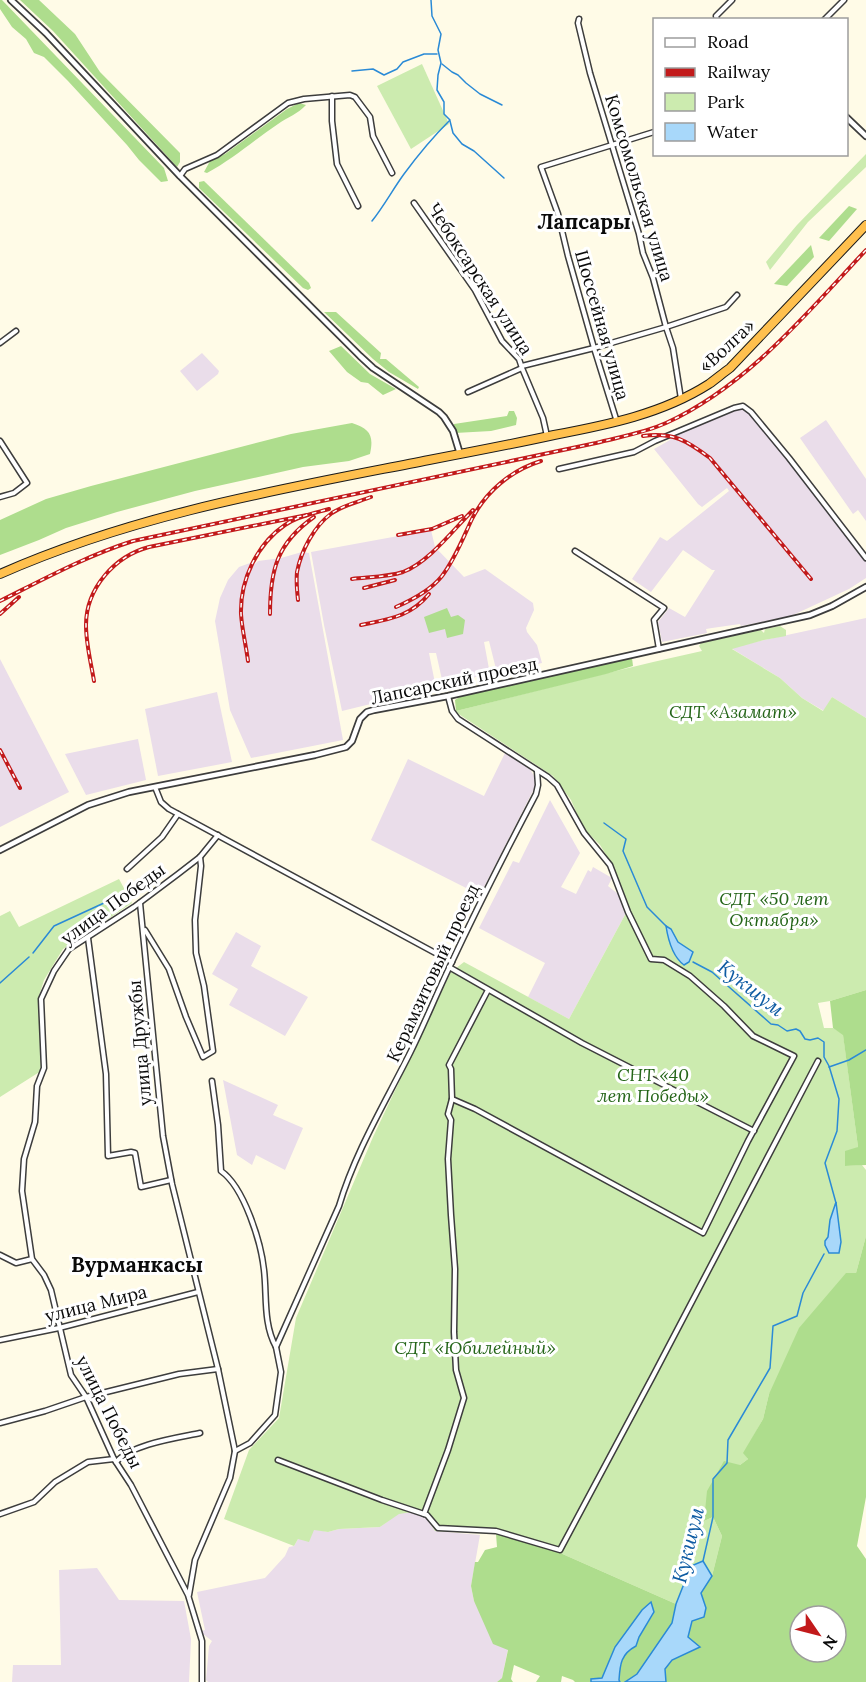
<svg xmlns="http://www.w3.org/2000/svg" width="866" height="1682" font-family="Lora,serif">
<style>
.industrial{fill:#eaddea}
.green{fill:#ccebaf}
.forest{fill:#aedd8d;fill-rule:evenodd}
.water{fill:#a8d8fa;stroke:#2a8ad6;stroke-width:1.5}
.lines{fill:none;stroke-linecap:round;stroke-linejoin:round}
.stream{stroke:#2a8ad6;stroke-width:1.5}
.minor-casing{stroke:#3d3d3d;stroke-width:7}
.tertiary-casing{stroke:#3d3d3d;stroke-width:8}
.trunk-casing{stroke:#1b1b1b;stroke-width:10}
.minor{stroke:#fff;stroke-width:4}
.tertiary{stroke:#fff;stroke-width:4.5}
.trunk{stroke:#ffc04e;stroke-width:8}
.rail-casing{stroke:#c21a1b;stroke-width:4}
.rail{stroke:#fff;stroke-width:1.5;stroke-dasharray:4.5;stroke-linecap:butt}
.labels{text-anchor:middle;stroke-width:6;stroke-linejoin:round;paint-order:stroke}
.street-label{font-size:18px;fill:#0a0a0a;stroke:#fff}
.park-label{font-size:18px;font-style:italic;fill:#246518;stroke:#fff}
.water-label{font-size:20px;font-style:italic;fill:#0d5ba2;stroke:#fff}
.quarter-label{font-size:21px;font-weight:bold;fill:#0a0a0a;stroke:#fff}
</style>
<rect width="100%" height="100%" fill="#fffbe7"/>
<g class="industrial">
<polygon points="202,353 219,371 218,374 197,391 180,371"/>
<polygon points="742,408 749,412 866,561 866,578 849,589 791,616 741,626 740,624 712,628 706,629 707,633 662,642 658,622 669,608 685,617 715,570 712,570 683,550 651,592 632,579 660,537 667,541 729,491 727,488 702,507 698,504 654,449 670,440 674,435"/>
<polygon points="826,420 866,479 866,521 858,510 853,514 800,438"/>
<polygon points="431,530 435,547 464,577 485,569 533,603 534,610 526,628 527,632 537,645 542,663 497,673 489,641 484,642 490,674 443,684 436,653 429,653 436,688 342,711 324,625 311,552"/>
<polygon points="302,552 309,553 343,740 251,758 230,710 215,621 220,598 228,580 239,567 250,563 255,564 258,561 281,558"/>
<polygon points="866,618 866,718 832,697 824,711 802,698 780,678 731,648 764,640"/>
<polygon points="0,659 69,792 0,827"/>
<polygon points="217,692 232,762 158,776 145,709"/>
<polygon points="138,739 146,780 86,795 65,754"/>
<polygon points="505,753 530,769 534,776 536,785 480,895 371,840 408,759 484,796"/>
<polygon points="550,800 580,853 561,887 576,894 588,870 591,872 593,867 612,878 608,886 618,894 626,913 569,1019 528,997 545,963 479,928 513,861 519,863"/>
<polygon points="236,932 261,946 251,966 308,997 285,1036 229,1005 238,989 212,974"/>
<polygon points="223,1080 278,1105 273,1115 303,1128 285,1170 256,1155 252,1165 237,1155"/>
<polygon points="412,1512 427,1518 435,1531 480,1535 471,1586 474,1601 508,1649 502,1678 497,1682 208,1682 206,1680 209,1646 212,1641 203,1634 202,1631 205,1630 197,1592 265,1578 285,1556 289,1547 294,1546 298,1539 314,1529 328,1532 339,1529 380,1527 399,1513"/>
<polygon points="97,1568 119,1600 184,1601 191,1639 189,1682 12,1682 13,1665 61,1665 59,1570"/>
</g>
<g class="green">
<polygon points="422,64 449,124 411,149 377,86"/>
<polygon points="866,154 866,167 808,222 770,270 766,262 797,225"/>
<path d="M780,626L786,630V636L764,640L732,649L780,678L802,698L823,711L832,697L866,718V990L830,1001L818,1003L824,1028H833L843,1034L858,1147L845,1166L862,1165L866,1170V1236L856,1273L769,1394L763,1419L744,1453L748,1459L740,1465L704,1521L713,1517L722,1536L712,1576L703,1561L691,1566L676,1604L558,1552L497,1534L435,1531L427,1518L412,1512L399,1514L380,1527L339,1529L328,1532L314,1530L309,1542L298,1539L294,1546L224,1519L249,1450L279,1418L296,1318L373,1137L451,972L464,962L569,1019L626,913L630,911L611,863L600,845L583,828L571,800L553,776L457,713L456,711C538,691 619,669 702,651L699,646L701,643L761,630L764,633L765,629Z"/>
<polygon points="119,879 132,903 63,949 44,980 39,996 41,1071 0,1097 0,916 10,911 19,927"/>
</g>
<g class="forest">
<polygon points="0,0 2,0 164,168 168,181 161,182 139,160 127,145 68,81 44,57 34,53 26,39 12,27 0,9"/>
<polygon points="20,0 39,0 75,34 100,72 180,153 180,162 177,167 53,31"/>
<path d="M299,103L306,105C298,114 288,117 278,124C254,140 233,159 207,173L204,172L210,161L225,154L287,109Z"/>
<polygon points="204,181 309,283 311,288 308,290 303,288 199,188 199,182"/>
<polygon points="849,206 857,209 829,241 819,238"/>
<polygon points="811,245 814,257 787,286 774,284"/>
<polygon points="324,312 336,312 381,353 380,359 386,359 419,387 418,389 389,372 373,359"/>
<polygon points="341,346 370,374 396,389 383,395 368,383 361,382 347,372 329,351"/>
<polygon points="509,411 514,411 517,418 516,425 491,431 455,433 454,428 454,424 507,416"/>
<path d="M352,423C370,429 374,435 370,454L349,461L303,467L195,491L117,512L66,528L39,540L0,555V520L46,499L91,486L291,434Z"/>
<polygon points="447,608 451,617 458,615 465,620 463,634 447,638 445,629 429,633 424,617"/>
<polygon points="632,658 633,666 606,674 456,711 455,700 461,696"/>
<polygon points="866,990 866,1165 845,1166 845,1151 858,1147 843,1035 833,1028 830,1001"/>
<path d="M866,1236V1497L857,1546L866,1559V1682H666L665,1669L688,1637L692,1621L706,1608L701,1593L712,1576L722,1536L713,1517L704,1521L707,1491L724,1461L740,1465L748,1459L743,1453L763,1419L769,1394L799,1328L846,1273H856ZM800,1616H836V1652H800Z"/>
<path d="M496,1534L558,1552L676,1604L672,1623L637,1674L625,1682H620L619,1680C620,1664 621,1654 636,1646L639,1637L654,1613L615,1647L602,1678L591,1679V1682H575L573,1680L562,1676L561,1682H536L540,1676L514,1665L511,1679L513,1682H497L502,1678L508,1650L493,1644L474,1601L471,1586L475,1562H478L485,1550L497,1547Z"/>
</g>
<g class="water">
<path d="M666,926L671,929L678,942L693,952L689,962L684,965C673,957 668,939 666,926Z"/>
<polygon points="836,1202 841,1242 839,1253 829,1253 825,1245 825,1241 828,1237 830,1220"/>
<polygon points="703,1561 712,1576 701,1593 706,1608 704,1617 692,1621 688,1637 700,1647 672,1660 665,1669 666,1682 625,1682 637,1674 672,1623 676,1604 691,1566"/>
<path d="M651,1602L654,1612L639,1637L636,1646C621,1654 620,1664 619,1680L620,1682H591V1679L602,1678L615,1647L642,1610Z"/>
</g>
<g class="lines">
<g class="stream">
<polyline points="442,64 452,72 458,75 466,83 480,94 502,105"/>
<polyline points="352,71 373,69 384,75 397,69 403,62 424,54 437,54"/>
<polyline points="450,121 453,133 462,144 474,151 504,178"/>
<path d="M372,221C384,206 393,189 404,174C418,155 433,137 450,120L444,114V102L437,90L438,75L441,63L438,50L441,34L432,16L431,0"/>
<polyline points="604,823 626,839 623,851 647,907 666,926"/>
<polyline points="33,953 54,926 117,897"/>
<polyline points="693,962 712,972 771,1024 778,1025 787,1031 796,1029 800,1031 805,1039 810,1040 818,1038 824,1042 824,1057 829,1066 839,1099 837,1131 825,1163 836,1203"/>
<polyline points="0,983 29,957"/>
<polyline points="829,1067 849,1060 866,1050"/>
<polyline points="703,1561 713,1517 713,1479 727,1463 728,1440 770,1368 773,1326 797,1316 803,1293 824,1254"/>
</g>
<defs>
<g id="minor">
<polyline points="579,19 578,23 590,73 639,234 643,253 653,278 666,327 673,348 681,399"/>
<polyline points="717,20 716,16 732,0"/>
<polyline points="824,20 844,0"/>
<polyline points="332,96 332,121 337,164 358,206"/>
<polyline points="180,176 185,169 217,155 288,103 304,99 350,95 355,97 370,117 373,136 392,173"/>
<polyline points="414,203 475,290 502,341 519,359 522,368 543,418 547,436"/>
<polyline points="0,343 16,331"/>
<polyline points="522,366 594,348 666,327 726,307 737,295"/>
<polyline points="468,392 522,368"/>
<polyline points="617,422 594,348 568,256 558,214 541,167 654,132"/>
<polyline points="0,441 27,483 14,493 0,497"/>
<polyline points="559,469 634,452 655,441 734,408 743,406 751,412 789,458 866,558"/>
<polyline points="575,551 664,608 654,620 659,649"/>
<polyline points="448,696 452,711 458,719 548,777 557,785 584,833 610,865 628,912 651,959 664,960 690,976 724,1006 753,1036 794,1056 748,1141 703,1233 475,1109 452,1099"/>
<polyline points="155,787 161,802 169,809 452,962"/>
<polyline points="127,869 162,837 178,814"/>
<polyline points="140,903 163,1136 172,1184 218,1369 235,1451 230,1478 195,1560 189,1595"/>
<polyline points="145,930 169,969 186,1017 203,1057 213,1051 204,986 196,953 195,920 201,866 200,857"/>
<polyline points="88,938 106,1074 108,1156 131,1152 135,1153 141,1187 171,1180"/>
<polyline points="449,967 582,1043 754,1131"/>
<path d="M212,1081L218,1125L221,1171C244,1187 261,1242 264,1270C267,1295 263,1324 276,1347L339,1206C355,1152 385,1103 410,1053C424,1025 436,995 450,966C477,908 506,851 536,794L538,785L537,771"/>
<polyline points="0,1255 16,1263 32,1259"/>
<polyline points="0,1340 59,1328 198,1292"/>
<polyline points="0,1423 45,1411 86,1397 179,1374 218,1369"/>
<polyline points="235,1451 250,1443 275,1415 281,1372 276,1347"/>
<polyline points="278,1460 382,1500 427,1515 438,1528 496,1531 560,1550 653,1376 818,1061"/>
<path d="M116,1462C132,1444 176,1438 200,1433"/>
<polyline points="0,1514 34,1502 55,1482 88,1462 114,1459"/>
<polyline points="424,1514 448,1450 464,1398 456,1370 454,1332 455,1269 451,1215 448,1159 451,1120 448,1114 452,1099 451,1069 449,1065 488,990"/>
<polyline points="202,1682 202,1641 188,1595 131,1485 114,1459 86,1397 71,1375 51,1290 44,1275 32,1259 22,1191 24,1159 35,1122 37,1086 44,1068 41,999 54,971 69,949 134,907 178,874 200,857 218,835"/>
</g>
<g id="tertiary">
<polyline points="11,0 46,33 180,176 360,356 373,368 439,412 444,417 453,431 460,454"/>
<polyline points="846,117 866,136"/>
<polyline points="0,850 88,805 129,792 315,755 346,747 352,741 360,719 367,712 374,710 448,696 810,615 832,606 866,587"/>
</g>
<path id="trunk" d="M0,574C138,513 282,489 429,460C471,452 513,444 554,435C607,425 662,414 709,384C716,379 723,373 730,368L866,225"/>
</defs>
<use href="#minor" class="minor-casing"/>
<use href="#tertiary" class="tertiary-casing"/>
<use href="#trunk" class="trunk-casing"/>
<use href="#minor" class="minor"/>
<use href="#tertiary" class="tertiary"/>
<use href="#trunk" class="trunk"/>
<defs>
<g id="rail">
<path d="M643,436C674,432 687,441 710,458L811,579"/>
<polyline points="398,535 432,529 462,516"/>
<path d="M352,579C369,577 388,577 403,572C429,562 453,530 473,510"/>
<polyline points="364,588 395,580"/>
<path d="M298,600C297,591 296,582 297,572C301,551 314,526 332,513C344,505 358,502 371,497"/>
<path d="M0,601C44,579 86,556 133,541L596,443C619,437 644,433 666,423C747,386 806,314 866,250"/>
<path d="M396,607C412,600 431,590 442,576C455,559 463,538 472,519C486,491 512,470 541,461"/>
<polyline points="0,614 19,597"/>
<path d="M270,614C270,570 277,543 314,517"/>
<path d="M361,625C389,619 410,617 429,594"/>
<path d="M248,661C246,645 242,630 241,614C240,580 257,544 285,525C298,516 315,513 329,509"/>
<path d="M94,681C91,663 86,644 86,625C86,588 115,556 149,547L307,515"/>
<polyline points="0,750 20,788"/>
</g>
</defs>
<use href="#rail" class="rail-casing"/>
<use href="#rail" class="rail"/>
</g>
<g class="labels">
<g class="street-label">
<text transform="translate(639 188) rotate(73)" y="6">Комсомольская улица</text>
<text transform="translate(480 279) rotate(57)" y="6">Чебоксарская улица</text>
<text transform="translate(602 325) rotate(74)" y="6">Шоссейная улица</text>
<text transform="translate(727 346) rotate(-43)" y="6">«Волга»</text>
<text transform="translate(454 681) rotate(-12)" y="6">Лапсарский проезд</text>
<text transform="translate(113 904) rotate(-36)" y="6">улица Победы</text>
<text transform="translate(433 973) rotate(-65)" y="6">Керамзитовый проезд</text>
<text transform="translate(140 1043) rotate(-95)" y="6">улица Дружбы</text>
<text transform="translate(96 1304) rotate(-14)" y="6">улица Мира</text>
<text transform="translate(109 1412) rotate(63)" y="6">улица Победы</text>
</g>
<g class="park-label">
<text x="733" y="718">СДТ «Азамат»</text>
<text x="774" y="905">СДТ «50 лет<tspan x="774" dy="21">Октября»</tspan></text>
<text x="653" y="1081">СНТ «40<tspan x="653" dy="21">лет Победы»</tspan></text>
<text x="475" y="1354">СДТ «Юбилейный»</text>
</g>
<g class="water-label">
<text transform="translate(751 988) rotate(38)" y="7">Кукшум</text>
<text transform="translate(688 1545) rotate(-76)" y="7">Кукшум</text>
</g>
<g class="quarter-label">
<text x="584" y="229">Лапсары</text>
<text x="137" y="1272">Вурманкасы</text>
</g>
</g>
<rect x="653" y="18" width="195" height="138" fill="#ffffff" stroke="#9d9d9d" stroke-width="1.5"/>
<rect x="665" y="38" width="30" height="9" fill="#ffffff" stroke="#9d9d9d" stroke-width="1.5"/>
<text x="707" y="48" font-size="18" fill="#0a0a0a">Road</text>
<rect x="665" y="68" width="30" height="9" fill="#c21a1b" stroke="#9d9d9d" stroke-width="1.5"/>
<text x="707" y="78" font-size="18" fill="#0a0a0a">Railway</text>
<rect x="665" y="93" width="30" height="18" fill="#ccebaf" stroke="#9d9d9d" stroke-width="1.5"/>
<text x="707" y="108" font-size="18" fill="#0a0a0a">Park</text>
<rect x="665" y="123" width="30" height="18" fill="#a8d8fa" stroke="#9d9d9d" stroke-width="1.5"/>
<text x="707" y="138" font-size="18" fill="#0a0a0a">Water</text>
<g transform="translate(818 1634) rotate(125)"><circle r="28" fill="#ffffff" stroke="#9d9d9d" stroke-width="1.5"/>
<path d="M0-4.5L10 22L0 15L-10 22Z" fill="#c21a1b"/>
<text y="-9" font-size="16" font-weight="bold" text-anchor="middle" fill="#0a0a0a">N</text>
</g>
</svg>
